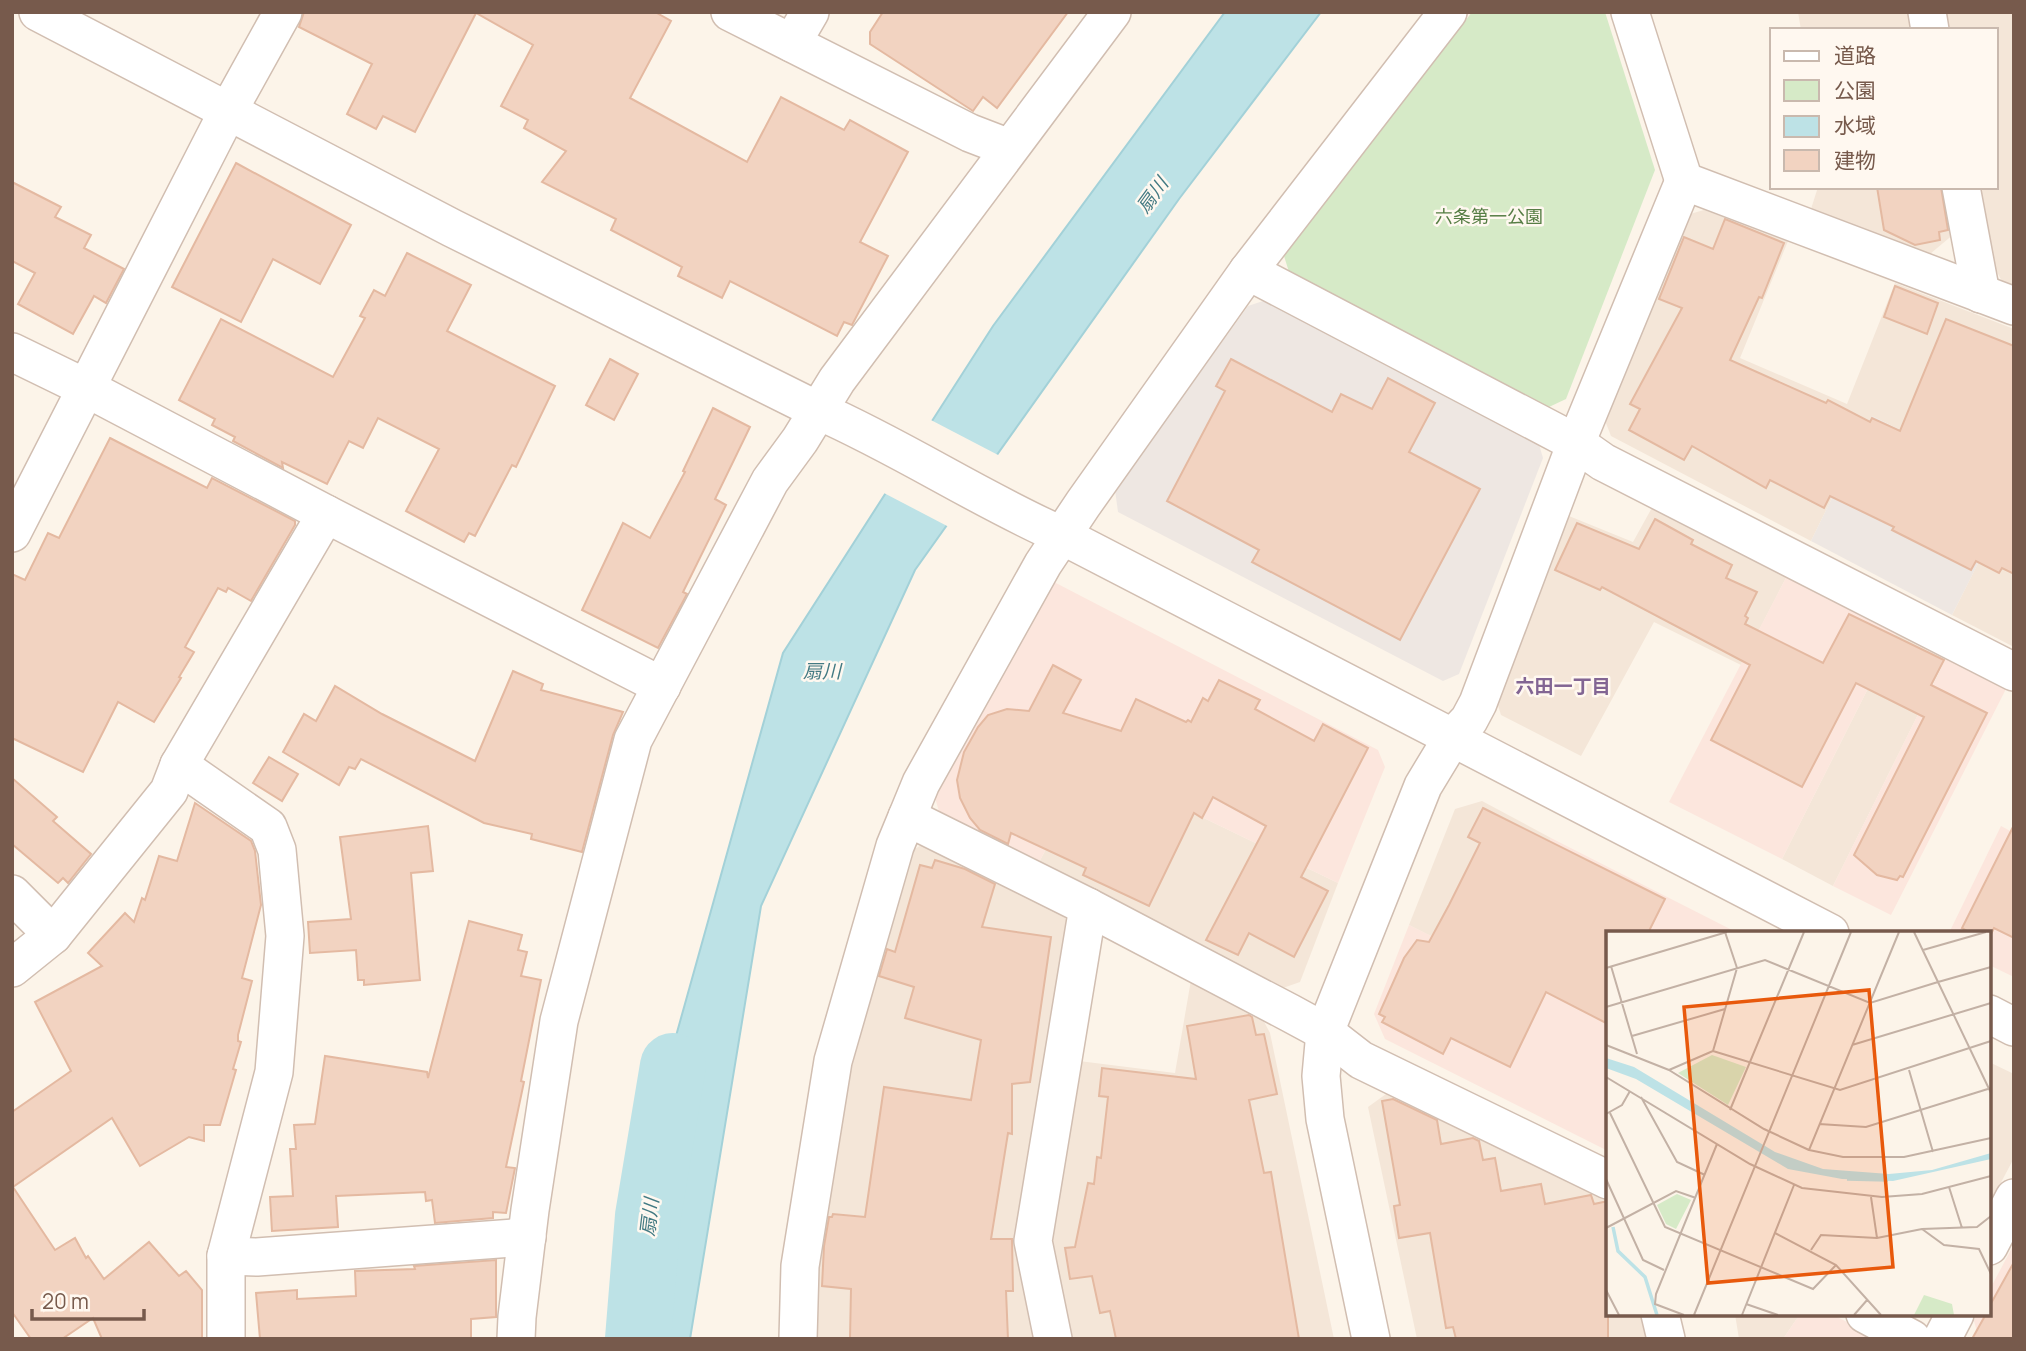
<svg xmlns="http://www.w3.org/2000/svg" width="2026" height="1351" font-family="Manrope,'Noto Sans JP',sans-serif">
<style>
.residential{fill:#f4e6d8}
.commercial{fill:#fce6dd}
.industrial{fill:#eee7e2}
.green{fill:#d6eac7}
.water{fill:#bde2e6;stroke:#a3d1d8;stroke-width:2}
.pier{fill:#fcf4e9}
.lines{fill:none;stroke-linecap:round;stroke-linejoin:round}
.river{stroke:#bde2e6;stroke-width:66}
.building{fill:#f2d3c1;stroke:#e4b9a1;stroke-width:2}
.minor-casing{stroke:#d1beb1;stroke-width:40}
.minor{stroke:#fff;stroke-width:37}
.labels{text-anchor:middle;stroke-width:5;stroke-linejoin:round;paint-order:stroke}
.park-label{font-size:18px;fill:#567d44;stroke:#fff8f0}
.water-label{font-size:19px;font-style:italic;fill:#437a83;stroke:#fff8f0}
.neighbourhood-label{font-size:19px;font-weight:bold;fill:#826593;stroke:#fff8f0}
.inset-river{fill:none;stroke:#bde2e6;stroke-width:3.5}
.inset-road{fill:none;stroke:#c3b1a5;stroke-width:2}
.view{fill:#e8590c;fill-opacity:0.15;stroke:#e8590c;stroke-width:3.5}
.inset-edge{fill:none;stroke:#775a4c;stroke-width:3.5}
</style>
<rect width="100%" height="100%" fill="#fcf4e9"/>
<g class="residential">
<polygon points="1798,12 1912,12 1915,30 1801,30"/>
<polygon points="1944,12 2014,12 2014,287 2003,283 1991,261 1977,187 1996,187 1996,30 1947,30"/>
<polygon points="1818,187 1946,187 1955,233 1930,254 1811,209"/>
<polygon points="1704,210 1788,241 1740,358 1847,404 1895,283 2014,329 2014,486 1872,416 1811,541 1611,436 1604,418 1683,216"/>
<polygon points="2014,492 2014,647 1952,615"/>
<polygon points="1654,504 1789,572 1741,665 1654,622 1581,756 1501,715 1494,693 1564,514 1633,542"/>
<polygon points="1898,629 1948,654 1833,886 1782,859"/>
<polygon points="1092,764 1338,883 1300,982 1280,989 1038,864"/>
<polygon points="1482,801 1551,838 1486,964 1409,925 1455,809"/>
<polygon points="926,842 1061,913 1069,923 1043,1339 813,1339 817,1267 850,1064 910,852"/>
<polygon points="1191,980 1261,1016 1270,1033 1334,1339 1070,1339 1050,1241 1079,1061 1175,1073"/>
<polygon points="1989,1062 2014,1074 2014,1158 1989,1205"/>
<polygon points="1393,1089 1608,1200 1608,1314 1645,1314 1650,1339 1417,1339 1368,1107"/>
<polygon points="1735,1314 1800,1314 1783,1339 1739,1339"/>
</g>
<g class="commercial">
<polygon points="1789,572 1898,629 1782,859 1669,802"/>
<polygon points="1054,582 1378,750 1385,767 1338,883 1092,764 1038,864 940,815 934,794"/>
<polygon points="1948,654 2008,685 1891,915 1833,886"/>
<polygon points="2001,826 2014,833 2014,977 1989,965 1989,933 1949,933"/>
<polygon points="1551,838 1738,933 1608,933 1608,1151 1385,1039 1374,1014 1409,925 1486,963"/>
<polygon points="2014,1244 2014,1339 1979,1339 1974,1321 1977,1314 1989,1314 1989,1291"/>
<polygon points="1800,1314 1831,1314 1871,1334 1868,1339 1783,1339"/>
</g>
<g class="industrial">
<polygon points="1266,300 1538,441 1543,458 1459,674 1443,681 1118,512 1115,490 1248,306"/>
<polygon points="1872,416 2014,486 2014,492 1952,615 1811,541"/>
</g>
<polygon class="green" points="1472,12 1605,12 1655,170 1566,399 1549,407 1289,272 1284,256"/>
<polygon class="water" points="1225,12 1321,12 1179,199 915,570 761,906 690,1339 635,1339 676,1036 783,653 993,326"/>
<polygon class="pier" points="929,419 1000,456 949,527 882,492"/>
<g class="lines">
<polyline class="river" points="638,1339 648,1216 673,1066"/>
</g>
<g class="building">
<polygon points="304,12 655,12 671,21 630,98 747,162 781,97 844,130 850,120 908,152 860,242 888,256 852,325 844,322 837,336 730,281 722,298 678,276 682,267 611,230 616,219 542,182 566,151 524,128 528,120 501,106 533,45 476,13 415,132 383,116 376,129 347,114 372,64 299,27"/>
<polygon points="883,12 1068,12 997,108 983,97 973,111 870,44 870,32"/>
<polygon points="236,163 351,225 320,284 273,259 241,322 172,287"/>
<polygon points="12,182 61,207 55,217 91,235 84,248 124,269 106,303 94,296 73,334 18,304 35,273 12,261"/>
<polygon points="1877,187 1941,187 1948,230 1939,232 1940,240 1915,245 1884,230"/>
<polygon points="1725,219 1784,243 1762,298 1759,297 1730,360 1826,403 1828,400 1870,422 1872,418 1900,431 1946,319 2014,346 2014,574 2002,568 1999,573 1976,561 1971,570 1892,530 1894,527 1830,496 1824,508 1770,480 1766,488 1692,446 1684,460 1629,430 1640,409 1630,404 1682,308 1659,299 1684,237 1713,249"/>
<polygon points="407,253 471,285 447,331 555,386 516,467 512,465 475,536 469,533 464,542 406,511 439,449 378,418 363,448 349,441 327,484 282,462 283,468 233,441 235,437 212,425 215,419 179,400 221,319 333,377 365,318 360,316 374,290 385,296"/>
<polygon points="1895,286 1938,303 1927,334 1884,317"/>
<polygon points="610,359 638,374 614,420 586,405"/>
<polygon points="1231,359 1332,412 1341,394 1372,409 1388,378 1435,403 1409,452 1480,489 1400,640 1252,562 1259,550 1167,501 1225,391 1216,386"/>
<polygon points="713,408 750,427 715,499 726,505 683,592 687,594 658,648 582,610 623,523 650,538 685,472 683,471"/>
<polygon points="110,438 207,488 212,478 295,521 295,525 251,601 228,588 226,592 218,588 185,647 194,652 179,677 181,678 154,722 118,702 83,772 12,738 12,574 25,580 48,533 59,538"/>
<polygon points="1655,519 1693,540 1691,544 1732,565 1726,578 1757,592 1745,616 1748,618 1745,624 1823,663 1849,614 1944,660 1931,685 1987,713 1903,877 1900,876 1897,880 1877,875 1854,855 1924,717 1856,683 1802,787 1711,740 1750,665 1602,587 1600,590 1555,570 1577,523 1639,549"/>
<polygon points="1053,665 1081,680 1063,713 1121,731 1136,699 1186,722 1188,720 1191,722 1203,698 1208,701 1219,680 1260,700 1255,709 1314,741 1323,724 1368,748 1301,877 1328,891 1294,957 1249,933 1238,955 1206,940 1266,826 1213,797 1202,818 1194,813 1149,906 1083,875 1086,868 1011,833 1008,844 980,830 970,818 960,798 957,780 964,752 978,727 988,715 1007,709 1029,711"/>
<polygon points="513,671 543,684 541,690 623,712 613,735 582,852 531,839 532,834 484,823 361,759 355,769 349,767 339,785 283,752 304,714 316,721 335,686 382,714 475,761"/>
<polygon points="269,757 298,774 282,801 253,783"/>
<polygon points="12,778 57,817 53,821 91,854 68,883 63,878 58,883 12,844"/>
<polygon points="195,803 251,841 255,851 261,905 242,978 252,981 238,1035 238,1041 241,1042 233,1069 236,1070 220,1125 204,1125 204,1141 189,1137 140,1166 112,1118 13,1187 55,1250 75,1238 86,1258 88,1256 104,1279 149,1242 179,1276 186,1271 202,1290 202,1339 102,1339 93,1318 62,1339 31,1339 12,1312 12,1112 71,1071 35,1002 102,966 88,953 125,913 134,922 142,898 145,900 159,856 177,861"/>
<polygon points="1483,808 1665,899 1648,933 1608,933 1608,1024 1546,992 1510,1067 1451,1038 1443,1054 1382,1022 1385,1017 1379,1014 1404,958 1417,940 1429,942 1449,905 1480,843 1468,837"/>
<polygon points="2014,825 2014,938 1994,928 1989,938 1989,933 1971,933 1962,928"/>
<polygon points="428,826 433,871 411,873 420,980 364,985 364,980 358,980 356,950 310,953 308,922 351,919 340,837"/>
<polygon points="935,860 965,869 995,884 982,927 1051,937 1030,1082 1012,1084 1012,1134 1008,1133 991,1239 1012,1239 1013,1291 1006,1291 1008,1339 850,1339 851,1289 822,1286 824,1246 829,1217 832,1217 833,1214 865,1217 884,1087 971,1100 981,1040 905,1018 914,987 879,976 887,949 895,952 920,865 932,868"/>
<polygon points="469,921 522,935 518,950 527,952 521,976 541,980 521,1081 524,1082 506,1167 515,1168 506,1213 493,1212 493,1218 435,1223 432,1200 426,1201 425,1192 336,1196 338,1227 272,1231 270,1197 293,1196 290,1149 296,1149 294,1125 315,1124 325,1056 427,1072 428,1078"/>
<polygon points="1249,1015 1252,1017 1256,1035 1264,1034 1277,1094 1249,1100 1264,1173 1271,1172 1299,1339 1116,1339 1110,1311 1100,1313 1092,1276 1070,1279 1065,1248 1075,1247 1088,1183 1094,1184 1097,1157 1101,1158 1108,1097 1099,1096 1102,1068 1196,1079 1187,1026"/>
<polygon points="1393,1099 1437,1120 1441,1144 1473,1138 1479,1141 1483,1160 1495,1158 1501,1191 1541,1184 1545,1204 1591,1195 1594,1204 1608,1201 1608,1339 1456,1339 1453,1327 1446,1328 1430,1233 1399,1238 1394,1206 1400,1205 1382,1101"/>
<polygon points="496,1260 496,1317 471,1319 471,1339 260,1339 256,1293 297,1290 297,1299 356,1296 355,1271 415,1269 414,1266"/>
<polygon points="2014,1262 2014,1339 1972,1339 1986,1314 1989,1314 1989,1307"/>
</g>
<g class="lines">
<defs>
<g id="minor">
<path d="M38,12L452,228L819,411C903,448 979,499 1063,536L1830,933"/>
<polyline points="730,12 970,133 1009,148"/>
<polyline points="1630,12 1684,181 2014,306"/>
<polyline points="1927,12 1930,30"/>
<polyline points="792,43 810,12"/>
<polyline points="1961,187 1981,294"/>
<polyline points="1248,271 1576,443 1603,462 2014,672"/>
<polyline points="12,352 88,389 326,514 662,686"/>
<polyline points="12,533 227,113 283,12"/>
<polyline points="179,765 268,827 277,850 285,936 274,1072 226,1256 226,1339"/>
<polyline points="907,817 921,783 1043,564 1083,504 1248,271 1448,12"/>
<polyline points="12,894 53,935"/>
<polyline points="12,968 53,935 169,791 179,765 326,514"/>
<polyline points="1989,1014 2014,1027"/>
<polyline points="1989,1246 2014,1198"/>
<polyline points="226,1256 257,1257 527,1237"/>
<polyline points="1660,1314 1666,1339"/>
<polyline points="1865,1314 1912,1339"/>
<polyline points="516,1339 517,1317 530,1210 559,1021 633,740 770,481 800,440 837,380 1112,12"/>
<polyline points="798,1339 800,1266 833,1061 895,846 907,817 1088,907 1290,1013 1325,1032 1361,1060 1608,1180"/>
<polyline points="1053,1339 1033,1241 1088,907"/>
<polyline points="1371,1339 1325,1119 1321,1076 1325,1032 1423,786 1452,738 1469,720 1478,703 1576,443 1684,181"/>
<polyline points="1942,1339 1955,1314"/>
</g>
</defs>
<use href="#minor" class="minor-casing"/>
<use href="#minor" class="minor"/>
</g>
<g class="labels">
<g class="park-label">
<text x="1489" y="223">六条第一公園</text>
</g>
<g class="water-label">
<text transform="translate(1152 195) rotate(-54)" y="7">扇川</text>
<text x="822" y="678">扇川</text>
<text transform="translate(649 1217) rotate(-83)" y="7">扇川</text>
</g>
<g class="neighbourhood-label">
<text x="1563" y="693">六田一丁目</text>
</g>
</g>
<g transform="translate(1606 931)">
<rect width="385" height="385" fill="#fcf4e9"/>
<path d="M106,124L140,136L122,174L72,142ZM71,263L85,269L70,298L60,293L51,274ZM318,364L346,373L348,384H308Z" fill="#d6eac7"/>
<path d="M0,127L28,136L169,221L217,238L283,243L326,239L385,222V228L287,250L236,248L182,238L30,148L0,137Z" fill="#bde2e6"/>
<path class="inset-river" d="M241,248L282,249M7,296L12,320L39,346L51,384"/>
<path class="inset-road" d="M119,1L131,37L107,120L63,139L158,198L203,219M293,1L203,219L237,226H298L385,207M308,1L332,51L385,36M317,19L380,1M5,35L31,123M0,37L121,1M0,76L159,29L264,72L332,51L385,162M26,105L119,78M0,114L63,139M246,114L385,72M107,120L234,159L385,110M303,139L327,221M0,146L144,233L196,257L276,266L316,263L385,245M35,166L71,231L99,244M124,179L198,1M4,182L59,296L207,358L230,334M0,183L16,174L24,160M213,193L260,196L385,157M0,248L37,329L58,339M343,256L356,297M265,266L271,307M0,297L70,260L90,267M316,298L338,314L373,318L385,343M169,302L230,334L275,384M205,319L215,304L271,307L316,298L371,296L385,285M0,359L13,384M140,373L172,384M78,384L49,373L50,363L111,213M88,384L245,1M136,384L188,254M248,384L262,368"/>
<path class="view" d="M263,59L287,336L102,352L78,76Z"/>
<rect width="385" height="385" class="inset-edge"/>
</g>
<rect width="2026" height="1351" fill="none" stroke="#775a4c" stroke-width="28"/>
<rect x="1770" y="28" width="228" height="161" fill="#fff8f0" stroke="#c9b9ae" stroke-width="2"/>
<rect x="1784" y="51" width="35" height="10" fill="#ffffff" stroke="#c9b9ae" stroke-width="2"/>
<text x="1834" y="63" font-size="21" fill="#775a4c">道路</text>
<rect x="1784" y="80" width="35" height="21" fill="#d6eac7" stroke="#c9b9ae" stroke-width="2"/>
<text x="1834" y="98" font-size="21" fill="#775a4c">公園</text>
<rect x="1784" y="116" width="35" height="21" fill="#bde2e6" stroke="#c9b9ae" stroke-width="2"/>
<text x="1834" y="133" font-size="21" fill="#775a4c">水域</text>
<rect x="1784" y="150" width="35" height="21" fill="#f2d3c1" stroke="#c9b9ae" stroke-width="2"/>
<text x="1834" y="168" font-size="21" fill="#775a4c">建物</text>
<path d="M32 1309v10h112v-10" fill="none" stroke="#775a4c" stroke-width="3.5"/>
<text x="42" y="1309" font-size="21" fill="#775a4c" stroke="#fff8f0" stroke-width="5" paint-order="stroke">20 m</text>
</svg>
